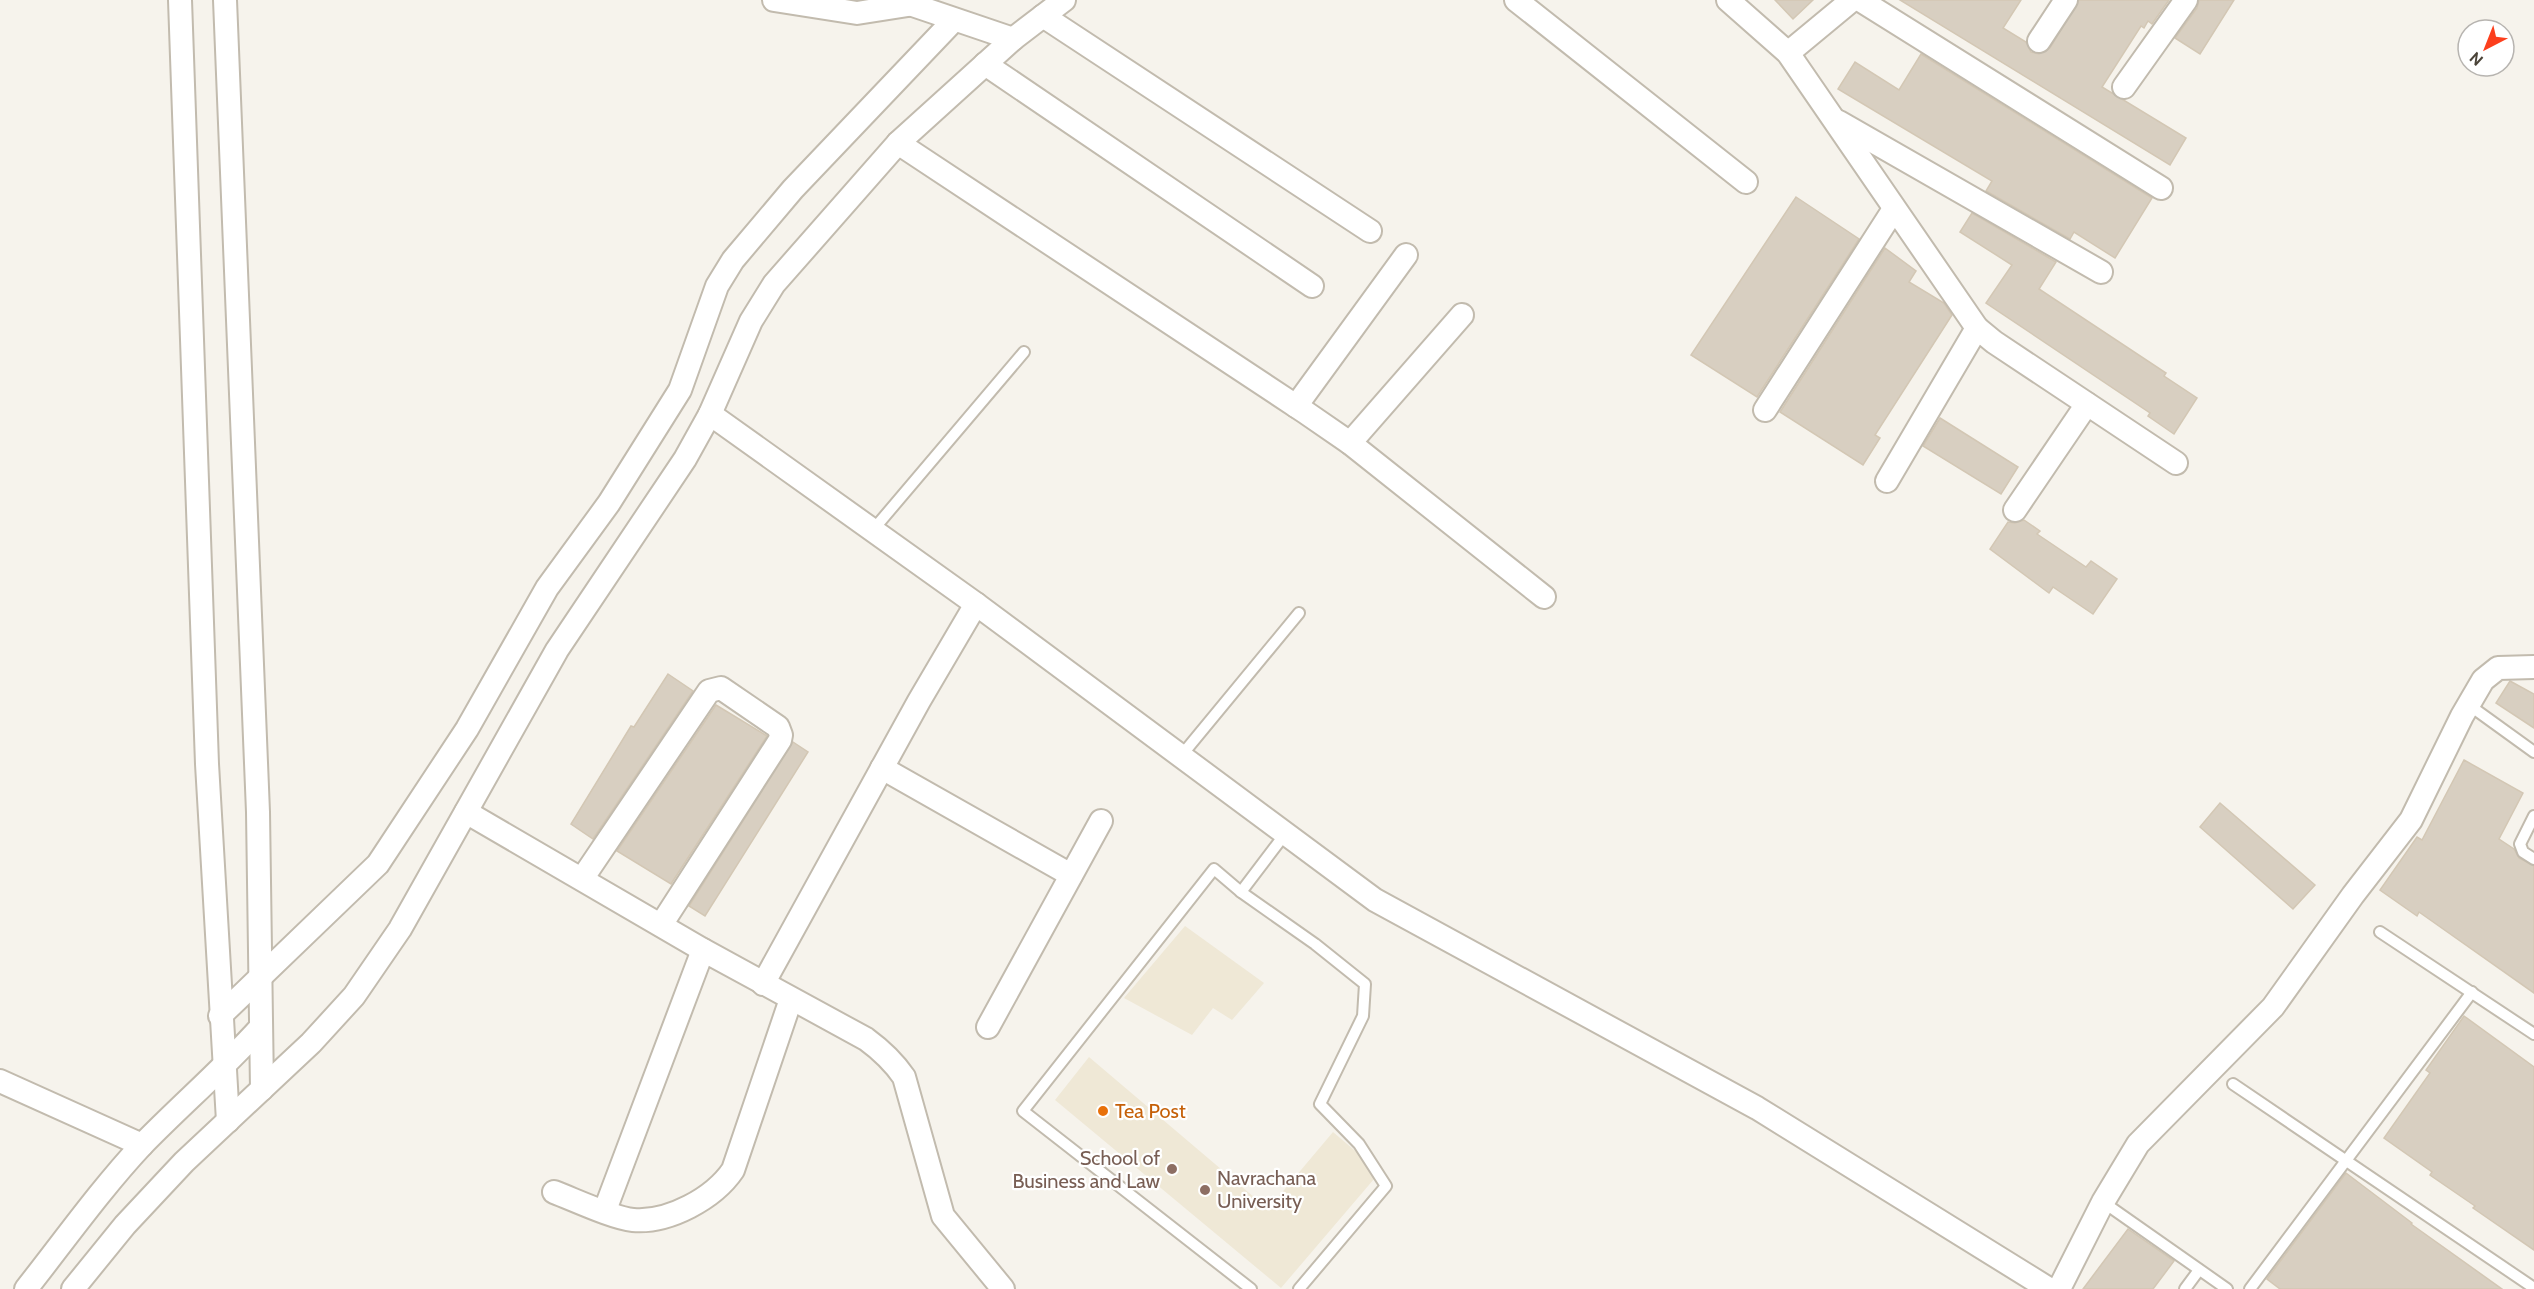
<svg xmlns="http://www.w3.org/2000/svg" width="2534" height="1289" font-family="Cabin,sans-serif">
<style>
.education{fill:#efe8d6}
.building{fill:#d8cfc1;stroke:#d3c7b4;stroke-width:1.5}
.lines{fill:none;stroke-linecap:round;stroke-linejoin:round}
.lane-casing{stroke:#c2bbae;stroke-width:14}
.street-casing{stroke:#c2bbae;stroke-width:26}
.lane{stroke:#fff;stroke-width:10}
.street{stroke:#fff;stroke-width:22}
.food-dot{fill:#e8710a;stroke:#fff;stroke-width:2}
.education-dot{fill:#8d6e63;stroke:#fff;stroke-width:2}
.labels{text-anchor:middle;stroke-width:4.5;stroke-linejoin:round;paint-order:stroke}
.food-label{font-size:20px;fill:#c56008;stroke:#fff;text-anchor:start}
.education-label{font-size:20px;fill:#785e54;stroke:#fff;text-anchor:end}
</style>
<rect width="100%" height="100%" fill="#f6f3ec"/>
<g class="education">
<polygon points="1185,926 1264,983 1232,1020 1213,1008 1192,1035 1124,998"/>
<polygon points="1089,1057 1268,1209 1333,1132 1380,1172 1281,1288 1055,1100"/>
</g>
<g class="building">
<polygon points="1775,0 1813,0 1793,19"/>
<polygon points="1900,0 2021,0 2003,28 2026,42 2031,52 2039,54 2050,48 2079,0 2169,0 2152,24 2148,21 2144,28 2141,26 2102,87 2186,138 2170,165"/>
<polygon points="2199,0 2234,0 2200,54 2175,38 2197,8"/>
<polygon points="1921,54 2152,198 2115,258 2074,232 2070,239 1986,191 1992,181 1838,89 1855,62 1899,90"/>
<polygon points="1796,197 1859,239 1757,397 1691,355"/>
<polygon points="1972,213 2056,262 2039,289 2166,373 2164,376 2197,398 2174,434 2148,416 2150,413 1986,303 2012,265 1960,232"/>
<polygon points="1885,248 1916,271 1909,282 1944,303 1952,315 1875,435 1880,438 1863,465 1780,412"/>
<polygon points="1940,418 2018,467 2001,494 1923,446"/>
<polygon points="2024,520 2040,531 2037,534 2086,567 2091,561 2117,579 2093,614 2053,587 2049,593 1990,549 2008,522 2015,523"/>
<polygon points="668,674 693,691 593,839 571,824 631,726 634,727"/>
<polygon points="2510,681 2534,694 2534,728 2496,703"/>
<polygon points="716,705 767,736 671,884 617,851"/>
<polygon points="793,742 808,752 705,916 689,906"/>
<polygon points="2464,760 2523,793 2499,839 2514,849 2519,858 2534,866 2534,993 2419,912 2417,916 2380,890 2417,837 2422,840"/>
<polygon points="2220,803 2315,885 2293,909 2200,827"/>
<polygon points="2464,1016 2534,1067 2534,1250 2473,1208 2475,1206 2430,1175 2432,1172 2384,1138 2430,1073 2426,1070"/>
<polygon points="2346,1173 2412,1223 2411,1224 2502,1289 2280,1289 2267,1279"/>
<polygon points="2128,1229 2174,1261 2153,1289 2083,1289"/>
</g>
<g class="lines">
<defs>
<g id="lane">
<polyline points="873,530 1024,352"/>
<polyline points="2469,705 2534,752"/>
<polyline points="1181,756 1299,613"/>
<polyline points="2534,816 2520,844 2523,852 2534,859"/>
<polyline points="1285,834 1241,892 1315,944 1365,984 1363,1016 1320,1104 1359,1144 1386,1186 1299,1289"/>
<polyline points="1241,892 1214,869 1023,1111 1251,1289"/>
<polyline points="2380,932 2534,1034"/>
<polyline points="2233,1084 2534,1288"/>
<polyline points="2103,1202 2227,1289"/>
<polyline points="2185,1289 2199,1270"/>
<polyline points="2250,1289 2472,992"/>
</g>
<g id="street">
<polyline points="180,0 207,764 228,1121"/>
<polyline points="225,0 258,812 262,1089"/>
<polyline points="774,0 857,13 908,5"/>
<polyline points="898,0 1013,39"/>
<polyline points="1516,0 1746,182"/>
<polyline points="1728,0 1788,53 1977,328 1994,342 2176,463"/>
<polyline points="1860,0 2161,188"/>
<polyline points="1043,16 1370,231"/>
<polyline points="2039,41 2066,0"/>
<polyline points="1788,53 1852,0"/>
<polyline points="985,64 1312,286"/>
<polyline points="2124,87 2186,0"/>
<polyline points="1839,122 2101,272"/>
<polyline points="898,143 1305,412 1350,443 1544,597"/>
<polyline points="1296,406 1406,255"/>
<polyline points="1765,410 1894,209"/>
<polyline points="710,414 976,604 1375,900 1757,1108 2049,1289"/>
<polyline points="1350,443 1462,315"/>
<polyline points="1887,481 1977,328"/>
<polyline points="2015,510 2087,404"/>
<polyline points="882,768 1071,875"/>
<path d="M466,812L703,950L866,1039C881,1050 893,1061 904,1077L943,1216L1003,1289"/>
<polyline points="582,879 709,691 721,688 778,727 781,735 780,740 661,925"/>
<polyline points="763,984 919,701 976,604"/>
<polyline points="220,1016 378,864 467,729 547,588 609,503 680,390 717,286 733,260 793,189 954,20"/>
<polyline points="988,1027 1101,821"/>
<polyline points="0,1081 142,1145"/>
<path d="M554,1192C575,1200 613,1218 633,1220C669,1223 714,1198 733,1170L791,999"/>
<polyline points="605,1210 703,950"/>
<path d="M26,1289C64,1241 100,1190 142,1145C181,1105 223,1069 260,1028"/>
<polyline points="73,1289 125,1225 184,1162 311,1043 354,996 400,929 557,650 685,459 710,414 751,321 774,284 898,143 1013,39 1064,0"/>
<polyline points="2059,1289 2103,1202 2138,1144 2273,1007 2353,895 2411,820 2462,716 2483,680 2498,668 2534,667"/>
</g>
</defs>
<use href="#lane" class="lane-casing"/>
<use href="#street" class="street-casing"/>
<use href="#lane" class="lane"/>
<use href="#street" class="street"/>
</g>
<circle class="food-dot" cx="1103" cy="1111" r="6"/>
<g class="education-dot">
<circle cx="1172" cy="1169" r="6"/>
<circle cx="1205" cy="1190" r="6"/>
</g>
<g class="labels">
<g class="food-label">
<text x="1115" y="1118">Tea Post</text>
</g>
<g class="education-label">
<text x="1160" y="1165">School of<tspan x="1160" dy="23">Business and Law</tspan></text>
<text x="1217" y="1185" text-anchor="start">Navrachana<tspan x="1217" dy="23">University</tspan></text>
</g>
</g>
<g transform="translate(2486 48) rotate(222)"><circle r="28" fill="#ffffff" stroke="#b7b4b0" stroke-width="1.5"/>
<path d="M0-4.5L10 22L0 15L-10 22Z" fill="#fc3f1d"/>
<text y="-9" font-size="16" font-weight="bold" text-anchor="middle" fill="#4b4439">N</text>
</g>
</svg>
